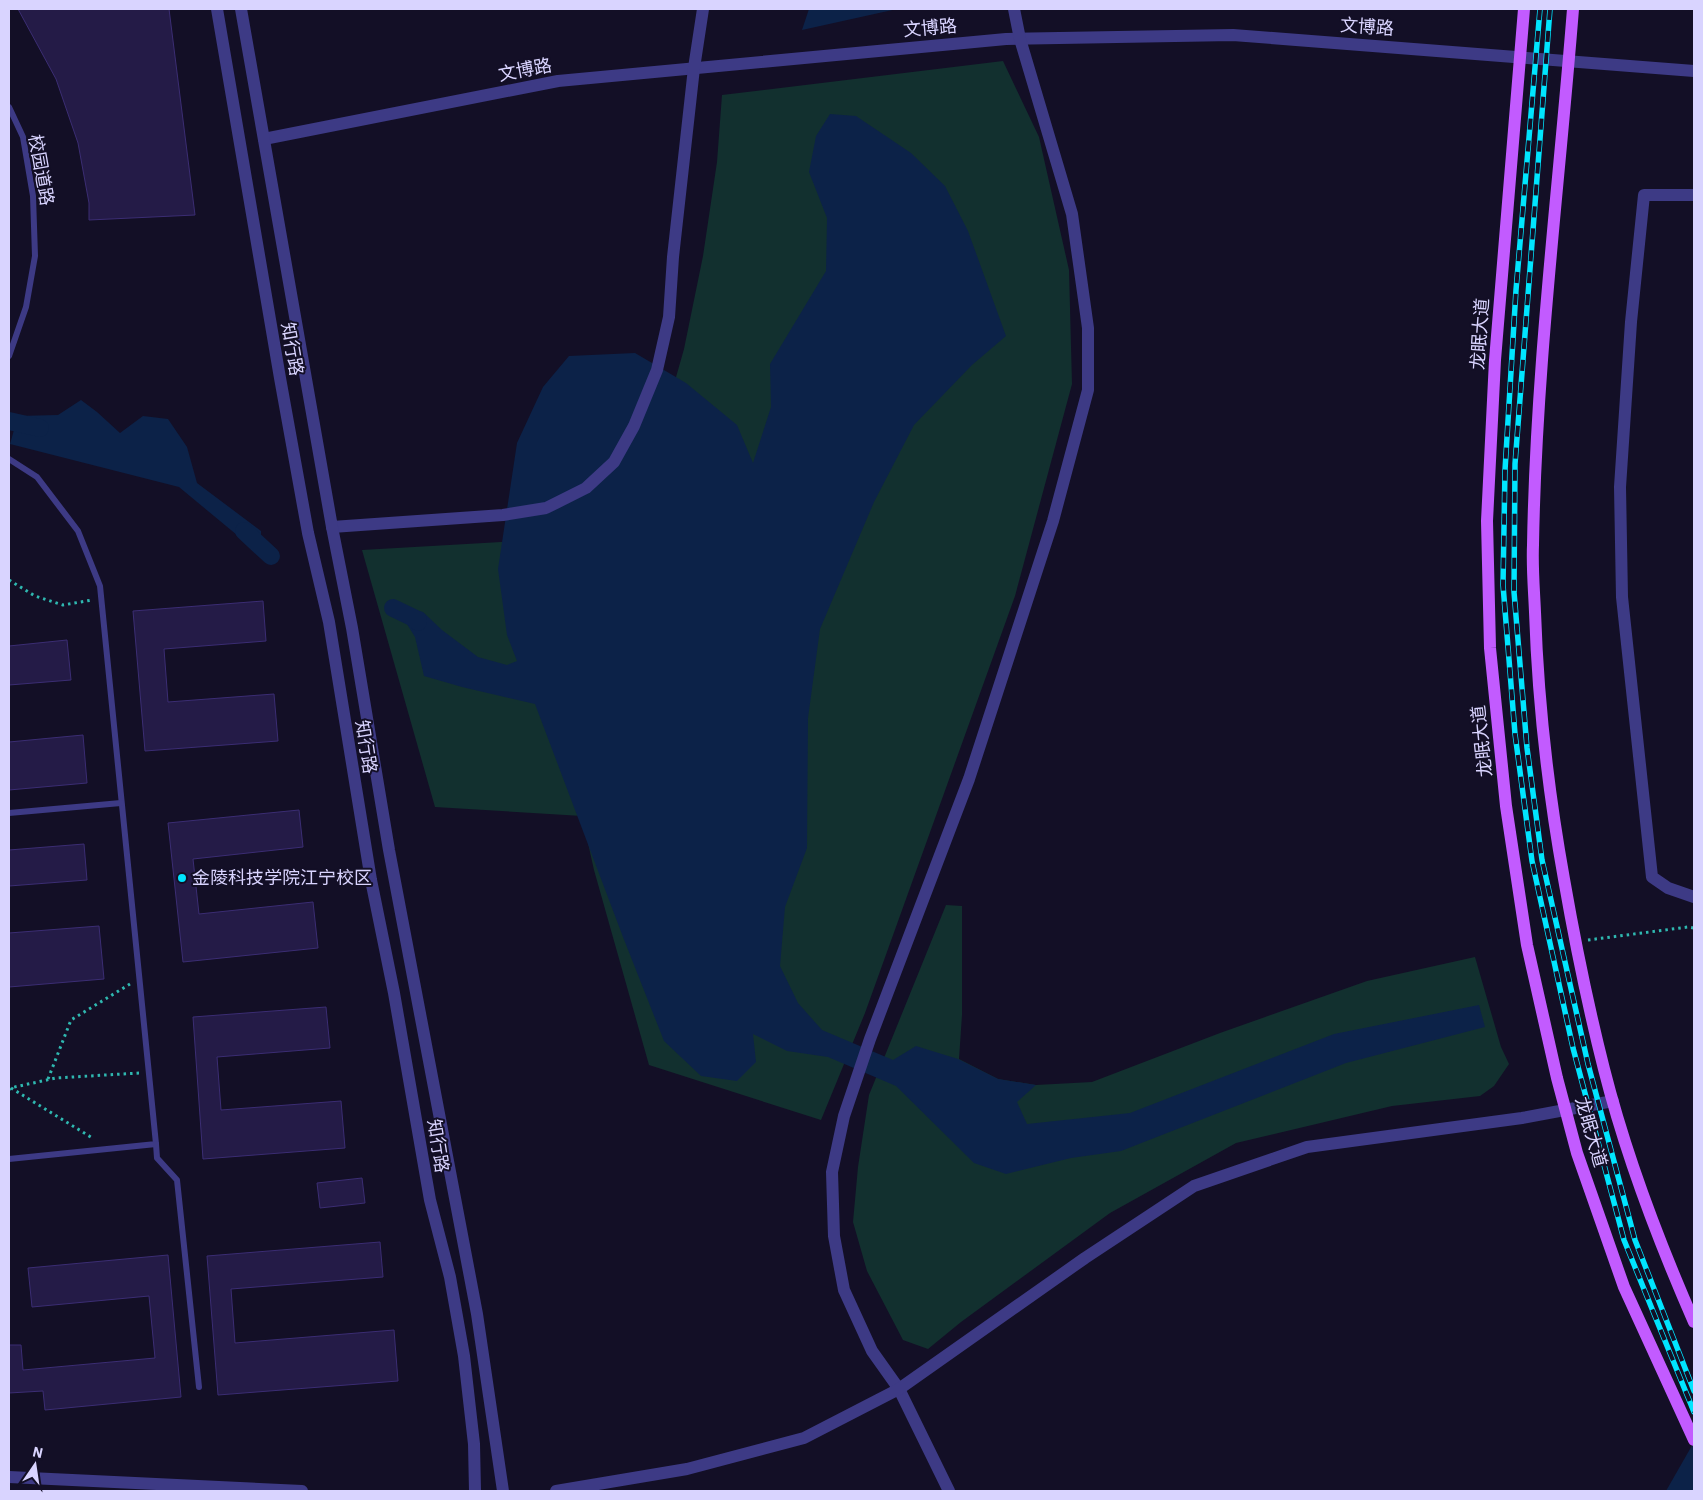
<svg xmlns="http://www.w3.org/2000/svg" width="1703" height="1500" font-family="'IBM Plex Sans','Noto Sans SC',sans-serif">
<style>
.green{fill:#12302f}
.water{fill:#0c2248}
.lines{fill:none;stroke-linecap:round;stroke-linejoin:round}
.canal{stroke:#0c2248;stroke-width:18}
.building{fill:#241b47;stroke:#3b2d73}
.path{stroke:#2fb8b0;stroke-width:3;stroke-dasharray:2.5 4;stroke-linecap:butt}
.service{stroke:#3d3a85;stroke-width:6}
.minor{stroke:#3d3a85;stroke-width:12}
.tertiary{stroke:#3d3a85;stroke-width:12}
.primary{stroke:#c25bff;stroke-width:12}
.rail-casing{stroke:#00e5ff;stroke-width:5.5}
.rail{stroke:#130f26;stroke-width:4;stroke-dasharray:11;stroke-linecap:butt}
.poi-dot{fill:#00e5ff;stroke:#130f26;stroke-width:2}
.labels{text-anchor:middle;stroke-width:4;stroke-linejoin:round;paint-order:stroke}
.street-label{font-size:18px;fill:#d9d4ff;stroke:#130f26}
.poi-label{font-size:18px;fill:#d9d4ff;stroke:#130f26;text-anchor:start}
</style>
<rect width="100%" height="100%" fill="#130f26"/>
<g class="green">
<polygon points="1003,61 1039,137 1069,270 1072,384 1015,596 865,1013 821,1120 649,1065 594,870 582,816 435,807 362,550 571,538 661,430 684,349 703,256 717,162 722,95"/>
<polygon points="946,905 962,906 962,1015 959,1059 998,1079 1036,1085 1092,1082 1220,1033 1367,981 1475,957 1501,1047 1509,1064 1494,1086 1480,1096 1392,1106 1236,1143 1110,1213 961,1322 928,1349 903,1340 867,1271 853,1222 858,1167 869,1095"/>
</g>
<g class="water">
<polygon points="809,9 897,9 802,30"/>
<polygon points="830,114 856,116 911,153 945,186 968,231 1006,336 972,365 914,425 874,502 820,629 808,718 807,848 785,907 780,966 798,1003 822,1030 893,1060 916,1046 958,1059 998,1079 1036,1085 1017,1102 1027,1124 1130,1113 1334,1034 1479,1005 1485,1027 1346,1063 1121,1151 1071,1158 1006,1174 974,1163 896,1086 828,1057 787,1051 753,1034 756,1062 737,1081 701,1076 664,1041 623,937 535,704 462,687 424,676 415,637 395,605 423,612 442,630 478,657 507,665 517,661 507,635 498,569 517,443 543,387 569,356 635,353 686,383 737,425 753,463 771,407 770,364 826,271 827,218 809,172 816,136"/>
<polygon points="81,400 97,412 120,433 143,416 168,419 187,447 197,483 261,531 261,555 179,487 10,444 18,416 58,415"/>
<polygon points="1694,1442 1694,1491 1666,1491"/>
</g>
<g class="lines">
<g class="canal">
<polyline points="9,421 40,428"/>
<polyline points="244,531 271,556"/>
<polyline points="393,608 418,620 418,622"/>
</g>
</g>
<g class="building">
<polygon points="18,9 169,9 195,215 89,220 89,203 78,143 56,79"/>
<polygon points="263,601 266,641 164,649 168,702 274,694 278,741 145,751 133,611"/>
<polygon points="67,640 71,680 9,685 9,646"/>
<polygon points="83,735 87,783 9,790 9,742"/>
<polygon points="299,810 303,847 193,859 199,914 313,902 318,948 183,962 168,823"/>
<polygon points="84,844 87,880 9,886 9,850"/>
<polygon points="99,926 104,979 9,987 9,933"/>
<polygon points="326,1007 330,1048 217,1057 221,1110 341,1101 345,1148 203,1159 193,1017"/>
<polygon points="362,1178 365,1203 320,1208 317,1183"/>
<polygon points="380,1242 383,1277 231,1289 235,1343 394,1330 398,1381 218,1395 207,1256"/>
<polygon points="168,1255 181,1397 45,1410 43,1391 9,1393 9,1345 21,1345 23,1370 155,1358 149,1296 32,1307 28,1268"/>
</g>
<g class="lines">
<g class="path">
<polyline points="9,580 35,596 63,605 92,600"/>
<polyline points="1588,940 1688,927 1694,928"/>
<polyline points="48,1079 71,1020 130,984"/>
<polyline points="11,1088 94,1139"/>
<polyline points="9,1090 10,1088 56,1078 139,1073"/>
</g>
<g class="service">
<polyline points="9,107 23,137 33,196 35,256 26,307 9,356"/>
<polyline points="9,459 37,477 78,531 100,586 156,1144 9,1159"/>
<polyline points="9,813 121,803"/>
<polyline points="156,1144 157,1158 177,1180 199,1387"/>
</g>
<g class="minor">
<polyline points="264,139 558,81 1006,39 1233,35 1694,71"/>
<polyline points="1694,195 1644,195 1631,322 1620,487 1622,597 1652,877 1668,888 1694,897"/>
<polyline points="332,527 503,515 546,508 586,488 614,462 634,426 657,370 669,317 673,257 694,68 703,9"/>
<polyline points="949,1491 899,1389 872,1351 844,1290 834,1236 832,1172 844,1116 870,1039 969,779 1053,521 1088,390 1088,328 1072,214 1020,39 1014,9"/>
</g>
<g class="tertiary">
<polyline points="217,9 280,378 308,533 329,622 371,880 394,993 430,1200 450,1277 464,1356 474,1444 475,1491"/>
<polyline points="241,9 332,527 352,628 389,850 477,1314 503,1491"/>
<polyline points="9,1477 302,1491"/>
<polyline points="556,1491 687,1469 804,1438 899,1389 1085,1258 1194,1186 1307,1147 1522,1118 1613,1101"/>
</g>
<g class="primary">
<polyline points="1524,9 1495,360 1487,521 1490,648 1506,806 1527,945 1557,1078 1577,1153 1624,1287 1694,1440"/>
<path d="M1573,9C1559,187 1536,365 1533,545C1532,567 1534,589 1535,612C1538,702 1548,790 1564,879C1575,942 1588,1006 1604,1069C1626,1156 1658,1240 1694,1322"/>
</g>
<defs>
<g id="rail">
<polyline points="1540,9 1516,290 1505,470 1503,585 1515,734 1532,861 1573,1048 1624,1240 1694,1412"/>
<polyline points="1550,9 1515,464 1514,592 1527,748 1542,860 1588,1064 1635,1240 1694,1391"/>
</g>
</defs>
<use href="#rail" class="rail-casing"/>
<use href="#rail" class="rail"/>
</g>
<circle class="poi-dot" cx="182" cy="878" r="5"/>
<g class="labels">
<g class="street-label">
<text transform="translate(1367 27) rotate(4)" y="6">文博路</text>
<text transform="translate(930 28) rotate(-5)" y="6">文博路</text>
<text transform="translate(525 70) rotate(-11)" y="6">文博路</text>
<text transform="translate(41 170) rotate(80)" y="6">校园道路</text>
<text transform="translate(1480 334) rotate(-86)" y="6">龙眠大道</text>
<text transform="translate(292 349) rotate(80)" y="6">知行路</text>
<text transform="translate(1482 741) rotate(-96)" y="6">龙眠大道</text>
<text transform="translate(366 747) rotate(81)" y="6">知行路</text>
<text transform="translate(1591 1132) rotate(74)" y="6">龙眠大道</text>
<text transform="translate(438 1146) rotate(81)" y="6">知行路</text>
</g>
<g class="poi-label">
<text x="192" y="884">金陵科技学院江宁校区</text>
</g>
</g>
<rect width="1703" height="1500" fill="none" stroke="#d9d4ff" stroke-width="20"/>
<g transform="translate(35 1465) rotate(13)" stroke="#130f26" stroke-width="4" paint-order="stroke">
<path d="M0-4L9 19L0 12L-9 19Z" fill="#d9d4ff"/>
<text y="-8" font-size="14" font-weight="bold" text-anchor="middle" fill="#d9d4ff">N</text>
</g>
</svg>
